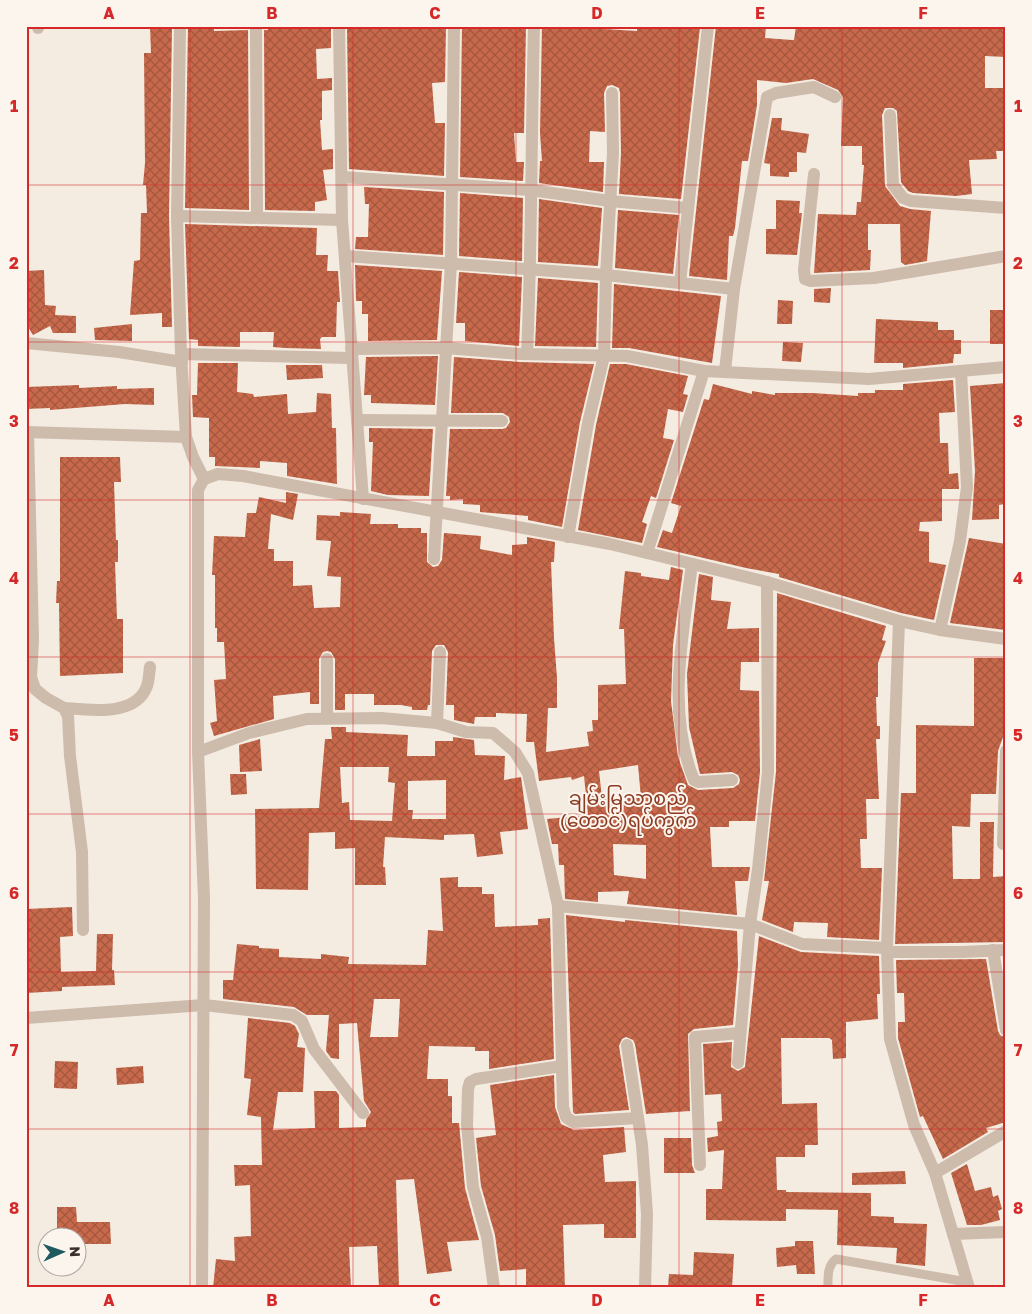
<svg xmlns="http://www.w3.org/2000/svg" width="1032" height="1314" font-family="'Golos Text','Noto Sans Myanmar',sans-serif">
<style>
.building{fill:url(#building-cross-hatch);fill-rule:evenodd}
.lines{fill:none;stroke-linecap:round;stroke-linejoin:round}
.lane{stroke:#cdbbac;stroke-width:9}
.street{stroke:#cdbbac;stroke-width:12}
.grid{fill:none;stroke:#d62828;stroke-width:1;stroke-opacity:0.55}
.labels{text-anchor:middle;stroke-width:4;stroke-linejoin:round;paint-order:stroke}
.quarter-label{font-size:19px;fill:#8c3b22;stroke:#fbf5ee}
.neatline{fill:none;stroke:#d62828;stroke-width:2}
.grid-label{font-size:16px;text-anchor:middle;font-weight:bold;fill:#d62828}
</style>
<defs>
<pattern id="building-cross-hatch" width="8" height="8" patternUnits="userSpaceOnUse" patternTransform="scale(1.25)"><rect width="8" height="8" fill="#c8694b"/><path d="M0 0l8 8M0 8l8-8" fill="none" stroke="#a4573f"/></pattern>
</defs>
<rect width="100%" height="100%" fill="#f4ebe1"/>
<g class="building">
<polygon points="150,26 172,26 169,216 172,327 162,327 162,313 130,315 134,261 140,260 141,213 147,213 146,185 143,185 145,163 144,53 151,53"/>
<polygon points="188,26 214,26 214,31 248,30 249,210 185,208"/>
<polygon points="268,26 331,26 331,48 316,49 317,79 332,78 332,90 322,91 322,120 320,120 322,150 333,149 333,169 323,170 327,200 315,202 315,211 265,210 264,30 268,30"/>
<polygon points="347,26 446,26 445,82 432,83 435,123 445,123 444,176 349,169"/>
<polygon points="462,26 526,26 524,133 514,133 516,162 524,162 523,181 460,177"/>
<polygon points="542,26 604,26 604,29 637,31 637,26 700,27 681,199 619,194 621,153 620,93 619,88 612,85 607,86 604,93 605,132 590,131 589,162 604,162 603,192 539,183 540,161 542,161 540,133"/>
<polygon points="716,26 766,26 765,38 792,40 794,40 796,26 1006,26 1006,57 985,56 985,88 1006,88 1006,151 996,151 997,159 969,160 972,194 956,196 913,193 908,191 901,182 897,111 893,108 885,108 882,115 885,186 900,206 910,209 931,211 927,261 905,265 901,262 900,224 868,224 868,250 871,250 870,270 814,273 818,214 856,215 857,202 861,202 864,165 862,165 862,146 841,146 843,97 838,90 813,79 786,83 757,80 757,105 748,161 742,161 735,228 733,236 729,236 727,280 689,276"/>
<polygon points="772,118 782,118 781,130 809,134 806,153 797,152 797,172 789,172 789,177 770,176 770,164 764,163"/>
<polygon points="364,187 444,192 443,255 355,249 356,237 368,237 369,204 365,204"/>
<polygon points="460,193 523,198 522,261 459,256"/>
<polygon points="539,199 602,208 598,266 538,262"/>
<polygon points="776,200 800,201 799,213 802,213 797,255 766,254 766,229 776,229"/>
<polygon points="618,210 679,215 673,274 615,268"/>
<polygon points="185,224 317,228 316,255 328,255 327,271 338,271 340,302 337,302 336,337 322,337 320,339 321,349 285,348 273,347 274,332 240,332 240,347 198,346 198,340 189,339"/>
<polygon points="355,265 442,271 437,340 368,341 368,314 362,314 362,301 356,301"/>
<polygon points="44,270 45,305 56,306 55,315 76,316 76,333 53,333 50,326 33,335 27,325 26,271"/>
<polygon points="459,272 522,277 519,346 465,341 465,323 456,323"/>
<polygon points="538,278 598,283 596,347 535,346"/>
<polygon points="614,284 721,296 712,363 629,348 612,348"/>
<polygon points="831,288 830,303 814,302 814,289"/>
<polygon points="778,300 793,301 792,324 777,324"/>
<rect x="990" y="310" width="16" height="34"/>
<polygon points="876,319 938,322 938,330 954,330 954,340 961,340 961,354 954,354 953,363 903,368 903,363 874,363"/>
<polygon points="132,324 132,341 95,340 94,328"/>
<polygon points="783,342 803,343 801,362 782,361"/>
<polygon points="438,356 435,405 371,403 371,395 364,395 366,357"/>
<polygon points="454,357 520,362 594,364 580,422 562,527 528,520 528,516 480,512 480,505 463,504 463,499 450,500 450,496 446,496 450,429 502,429 506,428 510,422 509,417 503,413 451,413"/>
<polygon points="198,363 238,363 237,392 253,394 254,397 287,394 288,414 316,412 317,393 331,394 332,428 336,428 337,484 287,476 287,463 260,461 260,468 215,466 215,457 209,457 209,418 193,417 192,395 197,395"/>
<polygon points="610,364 626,364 688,376 683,394 688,395 683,412 668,409 663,438 674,440 656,498 651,496 642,522 647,524 642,543 578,530 596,425"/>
<polygon points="286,365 322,365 323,378 287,380"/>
<polygon points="953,380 955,412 939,413 940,443 948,443 949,474 958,473 959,489 942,489 942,521 920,522 919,531 929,532 929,562 946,565 934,620 901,613 779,577 779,574 746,568 657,547 663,530 672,533 681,506 671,503 704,399 709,400 713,384 752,394 752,391 775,395 775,393 812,393 858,396 858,393 875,393 875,390 903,390 903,384"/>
<polygon points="1006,383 1005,504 999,505 999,519 972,520 975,471 970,386"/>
<polygon points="79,385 79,388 117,386 117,389 154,388 154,405 125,404 50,410 50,408 26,409 26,387"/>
<polygon points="369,428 433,429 429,496 388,495 371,491 373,442 369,442"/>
<polygon points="60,457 120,457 121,482 114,482 116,540 118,540 118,562 115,562 117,619 123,619 123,673 60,676 59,603 56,603 57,581 60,581"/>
<path d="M286,492L298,494L293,520L271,514L268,549H274V561H293V586L312,585L314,608L340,607L341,577L327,576L331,541L316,540L317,515L340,516V512L371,514L370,524H398V528H421V533H427V562L433,567L438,566L442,560L444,533L481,536L480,549L512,555V545L527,544V537L555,542L554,562H551L554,638L557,678V708H548L546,752L589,746L587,732L593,731L592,720H598V685L626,684L624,629H619L625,571L641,573V576L669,580L671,567L683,570L673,645L671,701L678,757L688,785L698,790L733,788L739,784L740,780L738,775L732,772L700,774L689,727L687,674L699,574L713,577L711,600L731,602L727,629L759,628V662H741L740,690L759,691L760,772L755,821H729V827H710L712,867H750L748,881H735L737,915L627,904L629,891L598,892V902L565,899L564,865H559L558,844H552L547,819L588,815L584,776L572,780L571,777L539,781L534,742H526L527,714L496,713V717H475L474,724L454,720V705H446L448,652L444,645H436L432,651L430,705H428L427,710H412V707L401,705H374V694H345V710H335V659L331,652L327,651L323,652L319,659V704H310V692L273,696L274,719L214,736L210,723L217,721L214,680L226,679L224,642H217V628H215V575H212L214,536L245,537L247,513H256L259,497L286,503ZM638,765L641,798H602L599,771ZM613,844L646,845V879L614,875Z"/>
<polygon points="969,538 1006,544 1005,630 950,623"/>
<polygon points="777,593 886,626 882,640 886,641 878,663 878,697 876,697 877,726 880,726 880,739 876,739 879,799 866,799 867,839 860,839 861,868 882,868 879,940 827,937 828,923 794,922 793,932 762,920 769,881 764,881 776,772"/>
<polygon points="974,658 1003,658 1003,737 998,751 996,794 971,794 970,827 952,826 953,879 980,879 980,822 994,822 993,877 1006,876 1006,942 895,944 901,793 916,793 916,725 974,726"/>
<path d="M331,727H346V732L408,735L407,756H435V741H453V737L474,740L475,755L505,756L504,780L521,777L528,829L500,832L503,854L477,857L474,834L444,835V840L385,837L383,867H385L386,885H355V848L335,849V832L309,833L308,890L256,889L255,809L319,808L325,739H332ZM340,767H389L388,782L395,783L392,821L350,820L349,802L342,803ZM446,780V819H412L413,810H408V781Z"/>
<polygon points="260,739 262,771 240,772 239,745"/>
<polygon points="230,774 246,774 247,794 231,795"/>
<path d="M458,877V887H482V894H494L495,927L538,925V919L550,918L554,1059L489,1069V1051H475V1047L429,1046L427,1079H448V1096H452V1123H459L465,1188L479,1240L447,1242L452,1271L427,1274L414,1179L396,1180L399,1288H379L377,1246L349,1247L351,1288H213L216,1259L235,1261L234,1237L251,1236L250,1185L235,1186L234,1165H262L261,1117L247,1115L251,1079L244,1078L248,1018L290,1023L295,1026L299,1034L297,1047L305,1048L303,1092H278L273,1130L315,1128L314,1091H336L339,1095V1128L366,1127V1120L371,1112L364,1101L357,1023L339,1024V1059L331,1058L326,1051L329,1015H307L294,1007L223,999V980H233L237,944L259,946V948L279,949V957L321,959V954L349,957L348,964L426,965L428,930L443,931L440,878ZM374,999H400L398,1037H370Z"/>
<polygon points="72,907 73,936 60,937 61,972 96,971 97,934 113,934 112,970 114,970 115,985 62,987 62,991 26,993 26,909"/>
<polygon points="566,915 625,922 625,920 737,931 738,965 733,1025 694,1029 688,1034 690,1111 646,1114 635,1044 633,1040 626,1037 622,1039 619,1046 629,1110 575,1114 573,1112"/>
<polygon points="759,936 801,952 879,956 880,994 877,994 878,1019 846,1022 846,1058 833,1059 832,1040 829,1038 781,1038 782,1104 817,1103 818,1145 805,1145 805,1157 776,1157 777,1190 786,1190 786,1192 871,1193 871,1216 894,1217 894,1223 927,1224 925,1266 896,1263 897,1248 837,1245 838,1210 786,1209 786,1221 706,1220 706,1189 722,1189 724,1150 708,1152 707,1138 718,1136 717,1122 722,1121 721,1094 705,1095 703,1044 732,1042 731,1067 738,1071 745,1067"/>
<polygon points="986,959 998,1031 1000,1035 1006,1038 1006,1122 986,1128 988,1132 943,1159 923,1116 920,1117 898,1038 898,1022 905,1022 904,993 897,993 896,960"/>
<polygon points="55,1061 78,1062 77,1089 54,1088"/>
<polygon points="143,1066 144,1083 117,1085 116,1068"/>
<polygon points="554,1075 555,1107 561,1124 574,1130 624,1127 626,1152 603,1155 605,1182 636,1181 636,1238 604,1238 604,1224 563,1225 565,1288 526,1288 526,1269 500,1271 495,1235 481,1186 476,1138 496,1135 490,1085"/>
<polygon points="664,1138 691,1138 692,1165 695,1173 664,1173"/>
<polygon points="967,1164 975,1191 991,1187 993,1197 998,1195 1002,1209 998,1211 1000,1220 981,1225 967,1225 951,1173"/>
<polygon points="905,1171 906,1184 852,1185 852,1173"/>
<polygon points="57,1207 76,1207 77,1222 110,1222 111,1244 78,1244 78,1236 57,1236"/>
<polygon points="795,1241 813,1241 815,1274 797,1274 796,1265 777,1267 776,1248 795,1246"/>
<polygon points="694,1252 734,1254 732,1288 668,1288 669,1274 693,1275"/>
</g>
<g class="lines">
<path class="lane" d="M828,1288C828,1277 827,1266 836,1259L967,1282"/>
<g class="street">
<polyline points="38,26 38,28"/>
<polyline points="180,26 177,216 181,354 186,437 193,457 204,479"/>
<polyline points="256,26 257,217"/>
<polyline points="339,26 342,220 363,499"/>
<polyline points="890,115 893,185 903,198 911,201 1006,208"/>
<polyline points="814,174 804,270 805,279 811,281 874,278 1006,256"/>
<polyline points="342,177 530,190 610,201 688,208"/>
<polyline points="177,216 342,220"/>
<polyline points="346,256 606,275 734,289"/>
<polyline points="680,283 708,26"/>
<polyline points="26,343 119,352 182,362"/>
<polyline points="351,349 446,348 520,354 627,356 704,371 869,379 1006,367"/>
<polyline points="181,354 351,358"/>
<path d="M527,354C532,245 531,136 534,26"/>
<polyline points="725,371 734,289 767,97 776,93 814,87 835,97"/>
<polyline points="357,420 502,421"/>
<polyline points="26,432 186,437"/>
<polyline points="28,432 33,640 31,677 35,689 46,698 64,708 68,716 70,756 82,852 83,930"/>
<polyline points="568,537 588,423 604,356 606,275 613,153 612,93"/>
<polyline points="647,553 704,371"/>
<polyline points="434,559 451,263 454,26"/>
<path d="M692,564C683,635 666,712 694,780L698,782L732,780"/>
<polyline points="899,621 887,948 890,1039 914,1125 935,1173 969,1288"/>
<polyline points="940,630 960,541 967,487 961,371"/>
<polyline points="327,659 327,718"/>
<path d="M64,708C90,710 136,717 147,686C149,681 149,673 150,667"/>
<polyline points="437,723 440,652"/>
<polyline points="198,752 249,733 307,719 381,718 437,723 466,732 493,733 515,752 528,773 558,906 563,1107 566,1117 573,1122 638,1118"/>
<polyline points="1003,844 1006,751"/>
<polyline points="558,906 750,924 802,944 887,948"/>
<polyline points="993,950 1006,1030"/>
<polyline points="887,952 963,952 1006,950"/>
<polyline points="26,1018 204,1005 293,1015 302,1021 314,1049 363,1113"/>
<polyline points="627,1045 642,1145 647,1214 645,1288"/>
<polyline points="738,1063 750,924 758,869 768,772 767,582"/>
<polyline points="700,1165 695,1037 740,1033"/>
<polyline points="935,1173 1006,1131"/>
<polyline points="953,1234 1006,1232"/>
<polyline points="202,1288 204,898 198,752 198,490 204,479 218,474 243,476 610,544 767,582 899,621 940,630 1006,639"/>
<polyline points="494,1288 487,1237 473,1187 467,1125 468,1089 470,1082 476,1079 562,1066"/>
</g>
</g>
<path class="grid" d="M190,26V1288M353,26V1288M516,26V1288M679,26V1288M842,26V1288M26,185H1006M26,342H1006M26,500H1006M26,657H1006M26,814H1006M26,972H1006M26,1129H1006"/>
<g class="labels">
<g class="quarter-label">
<text x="628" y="805">ချမ်းမြသာစည်<tspan x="628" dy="22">(တောင်)ရပ်ကွက်</tspan></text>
</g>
</g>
<rect width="1032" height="1314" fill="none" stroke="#fbf5ee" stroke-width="55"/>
<g transform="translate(62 1252) rotate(88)"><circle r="24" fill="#fbf5ee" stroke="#aea6a0"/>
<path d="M0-4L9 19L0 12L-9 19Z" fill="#1f5a5e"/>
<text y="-8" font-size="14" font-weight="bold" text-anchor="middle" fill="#3b302b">N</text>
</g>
<rect x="28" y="28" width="976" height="1258" class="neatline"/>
<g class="grid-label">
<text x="109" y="19">A</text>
<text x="272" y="19">B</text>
<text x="435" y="19">C</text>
<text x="597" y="19">D</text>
<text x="760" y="19">E</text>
<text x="923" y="19">F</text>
<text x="14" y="112">1</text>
<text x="1018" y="112">1</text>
<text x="14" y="269">2</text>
<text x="1018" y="269">2</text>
<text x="14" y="427">3</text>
<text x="1018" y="427">3</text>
<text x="14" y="584">4</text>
<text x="1018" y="584">4</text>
<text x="14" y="741">5</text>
<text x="1018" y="741">5</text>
<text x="14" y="899">6</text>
<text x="1018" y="899">6</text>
<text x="14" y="1056">7</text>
<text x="1018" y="1056">7</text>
<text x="14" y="1214">8</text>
<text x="1018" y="1214">8</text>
<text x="109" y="1306">A</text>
<text x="272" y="1306">B</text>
<text x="435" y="1306">C</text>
<text x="597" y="1306">D</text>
<text x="760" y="1306">E</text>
<text x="923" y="1306">F</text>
</g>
</svg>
